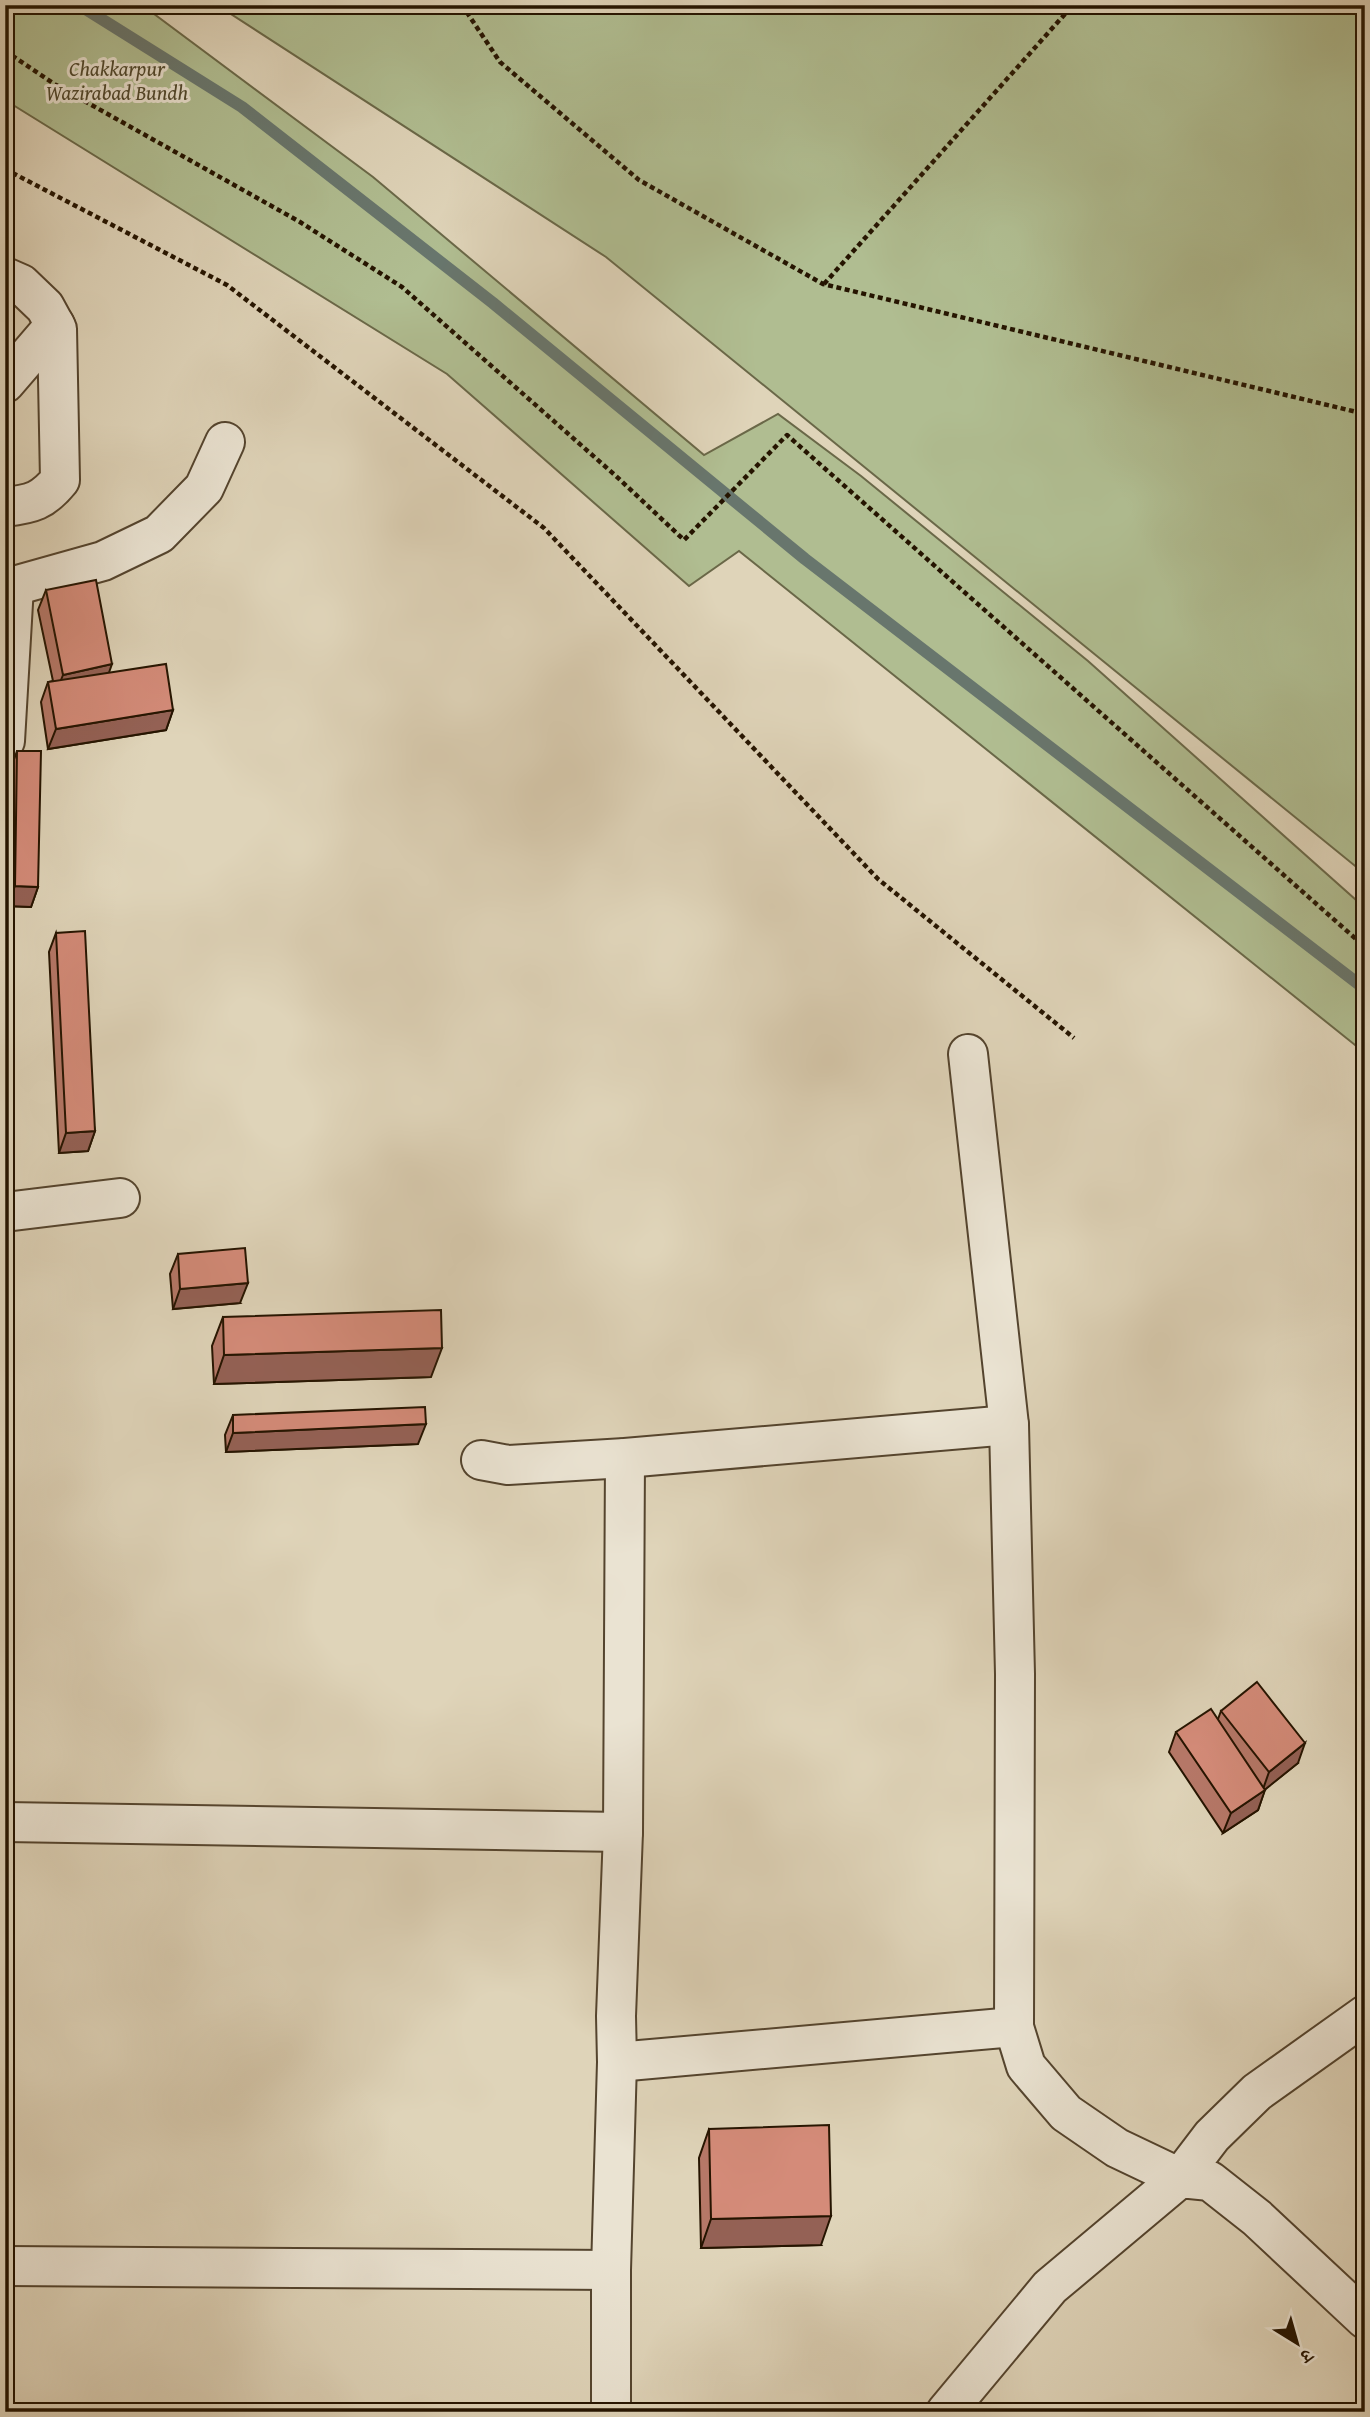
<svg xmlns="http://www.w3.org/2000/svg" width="1370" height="2417" font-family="'Gentium Book Plus','Noto Serif Devanagari',serif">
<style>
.green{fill:#b0bd91;stroke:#6a6848;stroke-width:2}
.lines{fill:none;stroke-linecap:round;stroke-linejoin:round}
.stream{stroke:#68766d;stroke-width:12}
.minor-casing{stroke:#54442e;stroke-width:42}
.path{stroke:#251400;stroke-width:4.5;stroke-dasharray:5 3.5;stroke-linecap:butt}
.minor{stroke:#eae3d2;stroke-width:38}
.wall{fill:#b67868;stroke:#251400;stroke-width:2}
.shaded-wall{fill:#946155;stroke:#251400;stroke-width:2}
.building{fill:#d48b79;stroke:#251400;stroke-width:2}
.labels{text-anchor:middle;stroke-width:6;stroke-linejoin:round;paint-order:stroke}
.park-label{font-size:21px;font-style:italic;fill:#4f472c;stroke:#eae3d2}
</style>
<rect width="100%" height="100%" fill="#dfd4b9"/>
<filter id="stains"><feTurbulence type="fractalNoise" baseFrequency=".00286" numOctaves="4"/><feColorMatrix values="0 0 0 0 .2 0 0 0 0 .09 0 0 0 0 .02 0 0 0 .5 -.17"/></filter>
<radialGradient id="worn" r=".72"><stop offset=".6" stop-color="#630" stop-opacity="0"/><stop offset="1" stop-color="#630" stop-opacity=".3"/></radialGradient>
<g class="green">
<polygon points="5,5 142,5 373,177 704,455 778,414 861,476 1088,661 1365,908 1365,1053 739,551 689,586 447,374 5,100"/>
<polygon points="217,5 1365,5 1365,874 606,257"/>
</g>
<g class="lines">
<polyline class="stream" points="79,5 242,107 493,303 805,559 1365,989"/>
<defs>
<g id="minor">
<path d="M5,277L21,284L45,307L57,329L60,480C43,501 32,504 5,507"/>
<polyline points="5,383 55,325"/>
<polyline points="5,586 14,586 103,561 159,534 204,488 225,442"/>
<polyline points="5,741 14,586"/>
<polyline points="968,1054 1009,1425 1015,1674 1014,2027 1026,2066 1066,2113 1117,2148 1180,2178 1212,2136 1257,2092 1365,2015"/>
<polyline points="5,1212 120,1198"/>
<polyline points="481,1460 508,1465 625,1458 1009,1425"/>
<polyline points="5,1822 623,1832"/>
<polyline points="617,2062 1014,2027"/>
<polyline points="5,2266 611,2270"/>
<polyline points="611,2412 611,2270 617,2062 616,2016 623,1832 625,1458"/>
<polyline points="946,2412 1050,2287 1180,2178 1210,2181 1257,2218 1365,2319"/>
</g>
</defs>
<use href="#minor" class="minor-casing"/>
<g class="path">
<polyline points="462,5 500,62 639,180 823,284 1365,414"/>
<polyline points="5,51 56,85 300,222 402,287 616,476 684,540 787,435 1365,947"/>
<polyline points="5,169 227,285 544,528 878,879 1074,1038"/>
<polyline points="824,284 1073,5"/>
</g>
<use href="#minor" class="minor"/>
</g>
<g class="wall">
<polygon points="46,590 109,673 173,710 166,730 48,749 41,702 48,682 53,681 38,610"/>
<polygon points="17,751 38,887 31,907 7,906 10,771"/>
<polygon points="56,933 95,1131 88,1151 59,1153 49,952"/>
<polygon points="178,1254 240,1303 173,1309 170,1274"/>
<polygon points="223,1317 431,1377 214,1384 212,1346"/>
<polygon points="233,1415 418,1444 226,1452 225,1435"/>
<polygon points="1221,1711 1298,1763 1265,1789 1258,1810 1223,1833 1169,1752 1176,1732 1218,1719"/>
<polygon points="709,2129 821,2245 701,2248 699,2158"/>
</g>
<g class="shaded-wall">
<polygon points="112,664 105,684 55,695 63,675"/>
<polygon points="173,710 166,730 48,749 56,729"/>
<polygon points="15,886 38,887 31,907 7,906"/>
<polygon points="95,1131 88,1151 59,1153 66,1133"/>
<polygon points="248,1283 240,1303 173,1309 180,1289"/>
<polygon points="442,1348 431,1377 214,1384 224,1355"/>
<polygon points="426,1424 418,1444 226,1452 233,1433"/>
<polygon points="1305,1743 1298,1763 1262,1792 1269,1772"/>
<polygon points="1265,1790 1258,1810 1223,1833 1231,1813"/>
<polygon points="831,2216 821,2245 701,2248 711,2219"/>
</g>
<g class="building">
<polygon points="96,580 112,664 63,675 46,590"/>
<polygon points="166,664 173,710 56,729 48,682"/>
<polygon points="17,751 41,751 38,887 15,886"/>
<polygon points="85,931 95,1131 66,1133 56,933"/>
<polygon points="245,1248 248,1283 180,1289 178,1254"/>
<polygon points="441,1310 442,1348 224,1355 223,1317"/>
<polygon points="425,1407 426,1424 233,1433 233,1415"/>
<polygon points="1257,1682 1305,1743 1269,1772 1221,1711"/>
<polygon points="1211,1709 1265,1790 1231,1813 1176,1732"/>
<polygon points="829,2125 831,2216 711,2219 709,2129"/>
</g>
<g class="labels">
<g class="park-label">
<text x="117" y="76">Chakkarpur<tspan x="117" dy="24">Wazirabad Bundh</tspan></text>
</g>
</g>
<rect width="1370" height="2417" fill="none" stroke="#dfd4b9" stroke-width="28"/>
<rect x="7" y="7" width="1356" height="2403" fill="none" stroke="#251400" stroke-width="3.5"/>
<rect x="14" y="14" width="1342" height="2389" fill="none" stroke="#251400" stroke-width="2"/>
<g transform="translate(1297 2343) rotate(143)" stroke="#eae3d2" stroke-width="5" paint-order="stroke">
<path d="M0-5L12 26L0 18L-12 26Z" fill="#251400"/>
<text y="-10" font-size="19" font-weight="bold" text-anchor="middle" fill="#251400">उ</text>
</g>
<rect width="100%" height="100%" filter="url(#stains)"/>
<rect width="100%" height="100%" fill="url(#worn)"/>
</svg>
